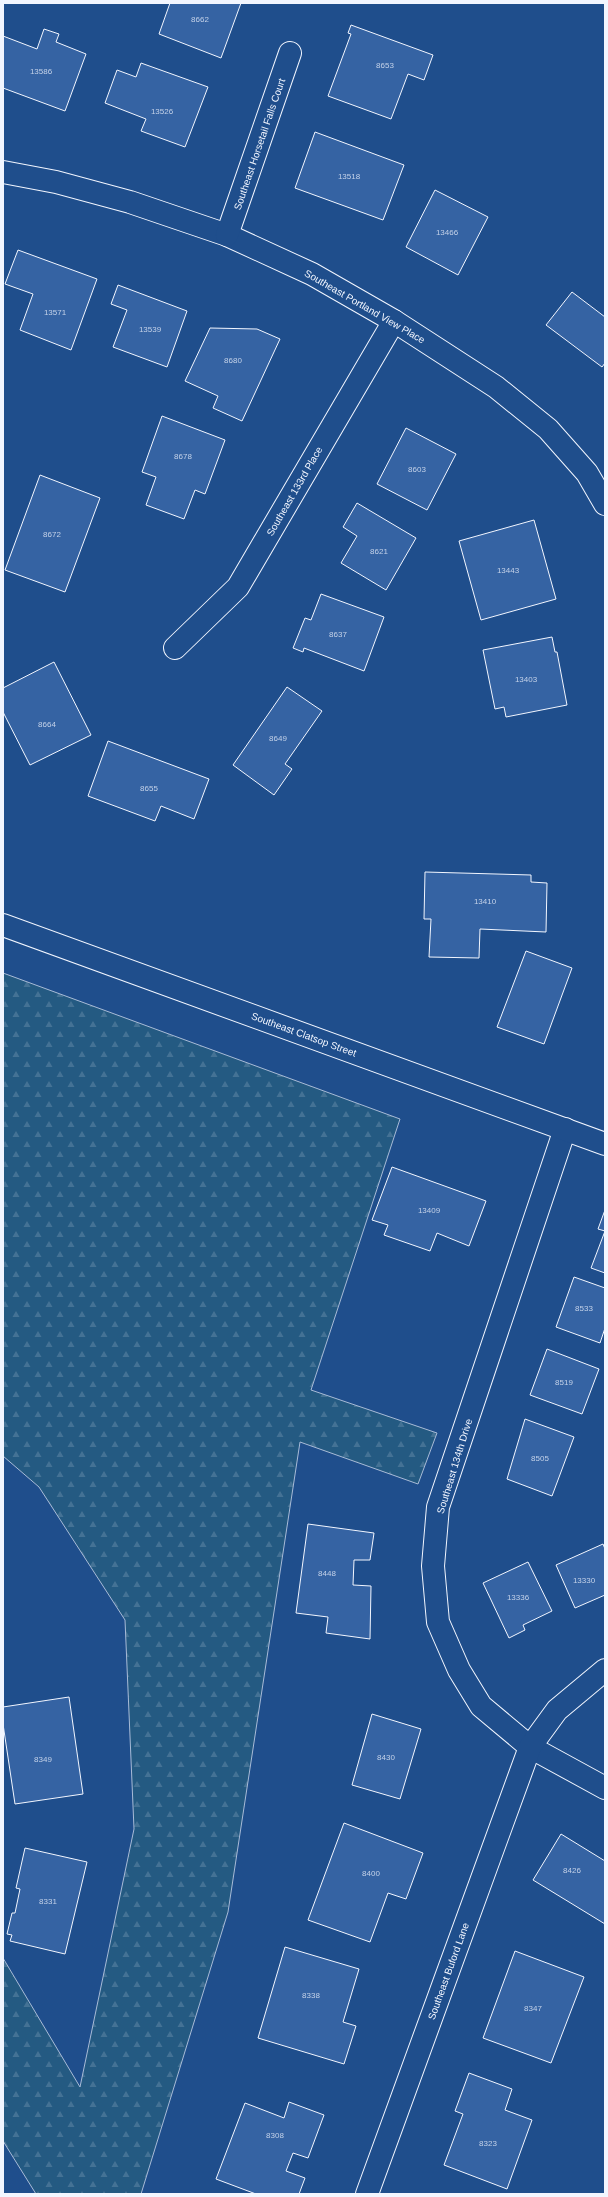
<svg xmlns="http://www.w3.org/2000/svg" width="608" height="2197" font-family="Arial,sans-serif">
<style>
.forest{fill:url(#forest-firs);stroke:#a8bbd7}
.building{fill:#3563a3;stroke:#f2f6ff}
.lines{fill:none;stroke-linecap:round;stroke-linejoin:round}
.minor-casing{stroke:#f2f6ff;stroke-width:24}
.tertiary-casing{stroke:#f2f6ff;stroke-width:24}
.minor{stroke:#1f4e8c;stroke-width:22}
.tertiary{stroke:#1f4e8c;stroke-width:22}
.labels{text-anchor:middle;stroke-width:3;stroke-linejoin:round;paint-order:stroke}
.number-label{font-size:8px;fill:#c3d1e8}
.street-label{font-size:10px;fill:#f2f6ff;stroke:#1f4e8c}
</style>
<defs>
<pattern id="forest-firs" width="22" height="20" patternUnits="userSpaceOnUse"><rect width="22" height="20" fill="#245a82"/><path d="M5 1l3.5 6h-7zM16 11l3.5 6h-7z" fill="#447295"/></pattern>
</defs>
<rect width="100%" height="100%" fill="#1f4e8c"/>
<polygon class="forest" points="3,973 400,1119 311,1390 437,1433 418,1484 300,1442 228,1912 141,2194 36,2194 3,2141 3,1958 80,2087 134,1829 125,1620 39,1487 3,1456"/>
<g class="building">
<polygon points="170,3 241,3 221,58 159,34"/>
<polygon points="351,25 433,55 424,80 408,74 391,119 328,96 351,34 348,33"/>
<polygon points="44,29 59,34 56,42 86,54 65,111 3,88 3,36 37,49"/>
<polygon points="141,63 208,87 185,147 141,131 146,119 105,103 117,70 136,77"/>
<polygon points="315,132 404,165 383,220 295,188"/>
<polygon points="435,190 488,217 458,275 406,247"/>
<polygon points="18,250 97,279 71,350 20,330 33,294 5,284"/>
<polygon points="118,285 187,311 167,367 113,347 127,310 111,304"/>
<polygon points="572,292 605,317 605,363 602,367 546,325"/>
<polygon points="210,328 257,329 280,339 242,421 213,408 218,396 185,381"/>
<polygon points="162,416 225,440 205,494 195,490 184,519 146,505 156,477 142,472"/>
<polygon points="406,428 456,454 427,510 377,484"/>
<polygon points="40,475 100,498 65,592 5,570"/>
<polygon points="357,503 416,538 386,590 341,563 357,536 343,527"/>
<polygon points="534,520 556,599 481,620 459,541"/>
<polygon points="321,594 384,617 364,671 304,648 303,652 293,648 305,618 311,620"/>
<polygon points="552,637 555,652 557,652 567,705 506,717 504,707 495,709 483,650"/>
<polygon points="54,662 91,735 30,765 3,712 3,688"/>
<polygon points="287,687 322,711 285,764 292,769 274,795 233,765"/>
<polygon points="108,741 209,779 194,819 161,806 155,821 88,796"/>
<polygon points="425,872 531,875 531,882 547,883 546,932 480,929 479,958 429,957 431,919 424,919"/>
<polygon points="526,951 572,968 544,1044 497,1027"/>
<polygon points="392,1167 486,1201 469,1246 437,1233 430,1251 384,1235 388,1225 372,1220"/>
<polygon points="605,1210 605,1273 591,1268 605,1231 598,1229"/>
<polygon points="574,1277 605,1288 605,1328 600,1343 556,1327"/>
<polygon points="547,1349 599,1369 582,1414 530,1395"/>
<polygon points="525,1419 574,1437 552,1496 507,1479"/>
<polygon points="308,1524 374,1533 370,1560 354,1560 353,1585 371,1586 370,1639 326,1633 328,1617 296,1613"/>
<polygon points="603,1544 605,1549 605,1595 575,1608 556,1565"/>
<polygon points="528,1562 552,1611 523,1625 525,1630 509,1638 483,1583"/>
<polygon points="69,1697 83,1794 15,1804 3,1724 3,1707"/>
<polygon points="372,1714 421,1729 400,1799 352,1785"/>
<polygon points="344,1823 423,1853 406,1899 388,1893 370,1942 308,1920"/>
<polygon points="561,1834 605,1861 605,1924 533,1880"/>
<polygon points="25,1848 87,1862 65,1954 10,1941 12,1935 7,1934 12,1913 15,1913 20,1889 16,1888"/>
<polygon points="285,1947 359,1969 343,2022 356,2026 344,2064 258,2038"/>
<polygon points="515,1951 584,1977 551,2063 483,2038"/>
<polygon points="469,2073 512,2089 505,2110 532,2120 507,2189 444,2165 463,2114 455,2111"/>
<polygon points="289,2102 324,2115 308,2158 293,2153 286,2171 305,2178 299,2194 256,2194 216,2179 245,2103 284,2118"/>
</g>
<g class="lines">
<defs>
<g id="minor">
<polyline points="3,172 56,182 130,202 227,235 312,274 394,321 496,387 548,429 587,473 605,504"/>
<polyline points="227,235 290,53"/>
<polyline points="175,648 238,587 394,321"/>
<polyline points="565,1129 438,1507 433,1566 438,1622 459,1670 481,1706 530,1747 605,1788"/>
<polyline points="367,2194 530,1747 557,1710 605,1670"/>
</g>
<polyline id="tertiary" points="3,925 605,1144"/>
</defs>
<use href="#minor" class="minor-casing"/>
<use href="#tertiary" class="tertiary-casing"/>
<use href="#minor" class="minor"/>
<use href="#tertiary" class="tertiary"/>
</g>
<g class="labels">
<g class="number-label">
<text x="200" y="22">8662</text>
<text x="385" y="68">8653</text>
<text x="41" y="74">13586</text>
<text x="162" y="114">13526</text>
<text x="349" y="179">13518</text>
<text x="447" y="235">13466</text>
<text x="55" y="315">13571</text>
<text x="150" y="332">13539</text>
<text x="233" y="363">8680</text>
<text x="183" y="459">8678</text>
<text x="417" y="472">8603</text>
<text x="52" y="537">8672</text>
<text x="379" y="554">8621</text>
<text x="508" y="573">13443</text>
<text x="338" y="637">8637</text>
<text x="526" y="682">13403</text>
<text x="47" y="727">8664</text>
<text x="278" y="741">8649</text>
<text x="149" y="791">8655</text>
<text x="485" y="904">13410</text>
<text x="429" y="1213">13409</text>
<text x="584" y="1311">8533</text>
<text x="564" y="1385">8519</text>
<text x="540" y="1461">8505</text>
<text x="327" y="1576">8448</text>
<text x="584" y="1583">13330</text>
<text x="518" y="1600">13336</text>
<text x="386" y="1760">8430</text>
<text x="43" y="1762">8349</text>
<text x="572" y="1873">8426</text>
<text x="371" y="1876">8400</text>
<text x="48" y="1904">8331</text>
<text x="311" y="1998">8338</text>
<text x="533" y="2011">8347</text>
<text x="275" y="2138">8308</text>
<text x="488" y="2146">8323</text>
</g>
<g class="street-label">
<text transform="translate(259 144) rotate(-71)" y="4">Southeast Horsetail Falls Court</text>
<text transform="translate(365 306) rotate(30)" y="4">Southeast Portland View Place</text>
<text transform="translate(294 491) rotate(-60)" y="4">Southeast 133rd Place</text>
<text transform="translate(304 1034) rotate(20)" y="4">Southeast Clatsop Street</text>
<text transform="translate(454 1466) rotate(-73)" y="4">Southeast 134th Drive</text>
<text transform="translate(448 1971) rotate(-70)" y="4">Southeast Buford Lane</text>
</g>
</g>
<rect width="608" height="2197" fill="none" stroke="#f2f6ff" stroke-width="8"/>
</svg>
